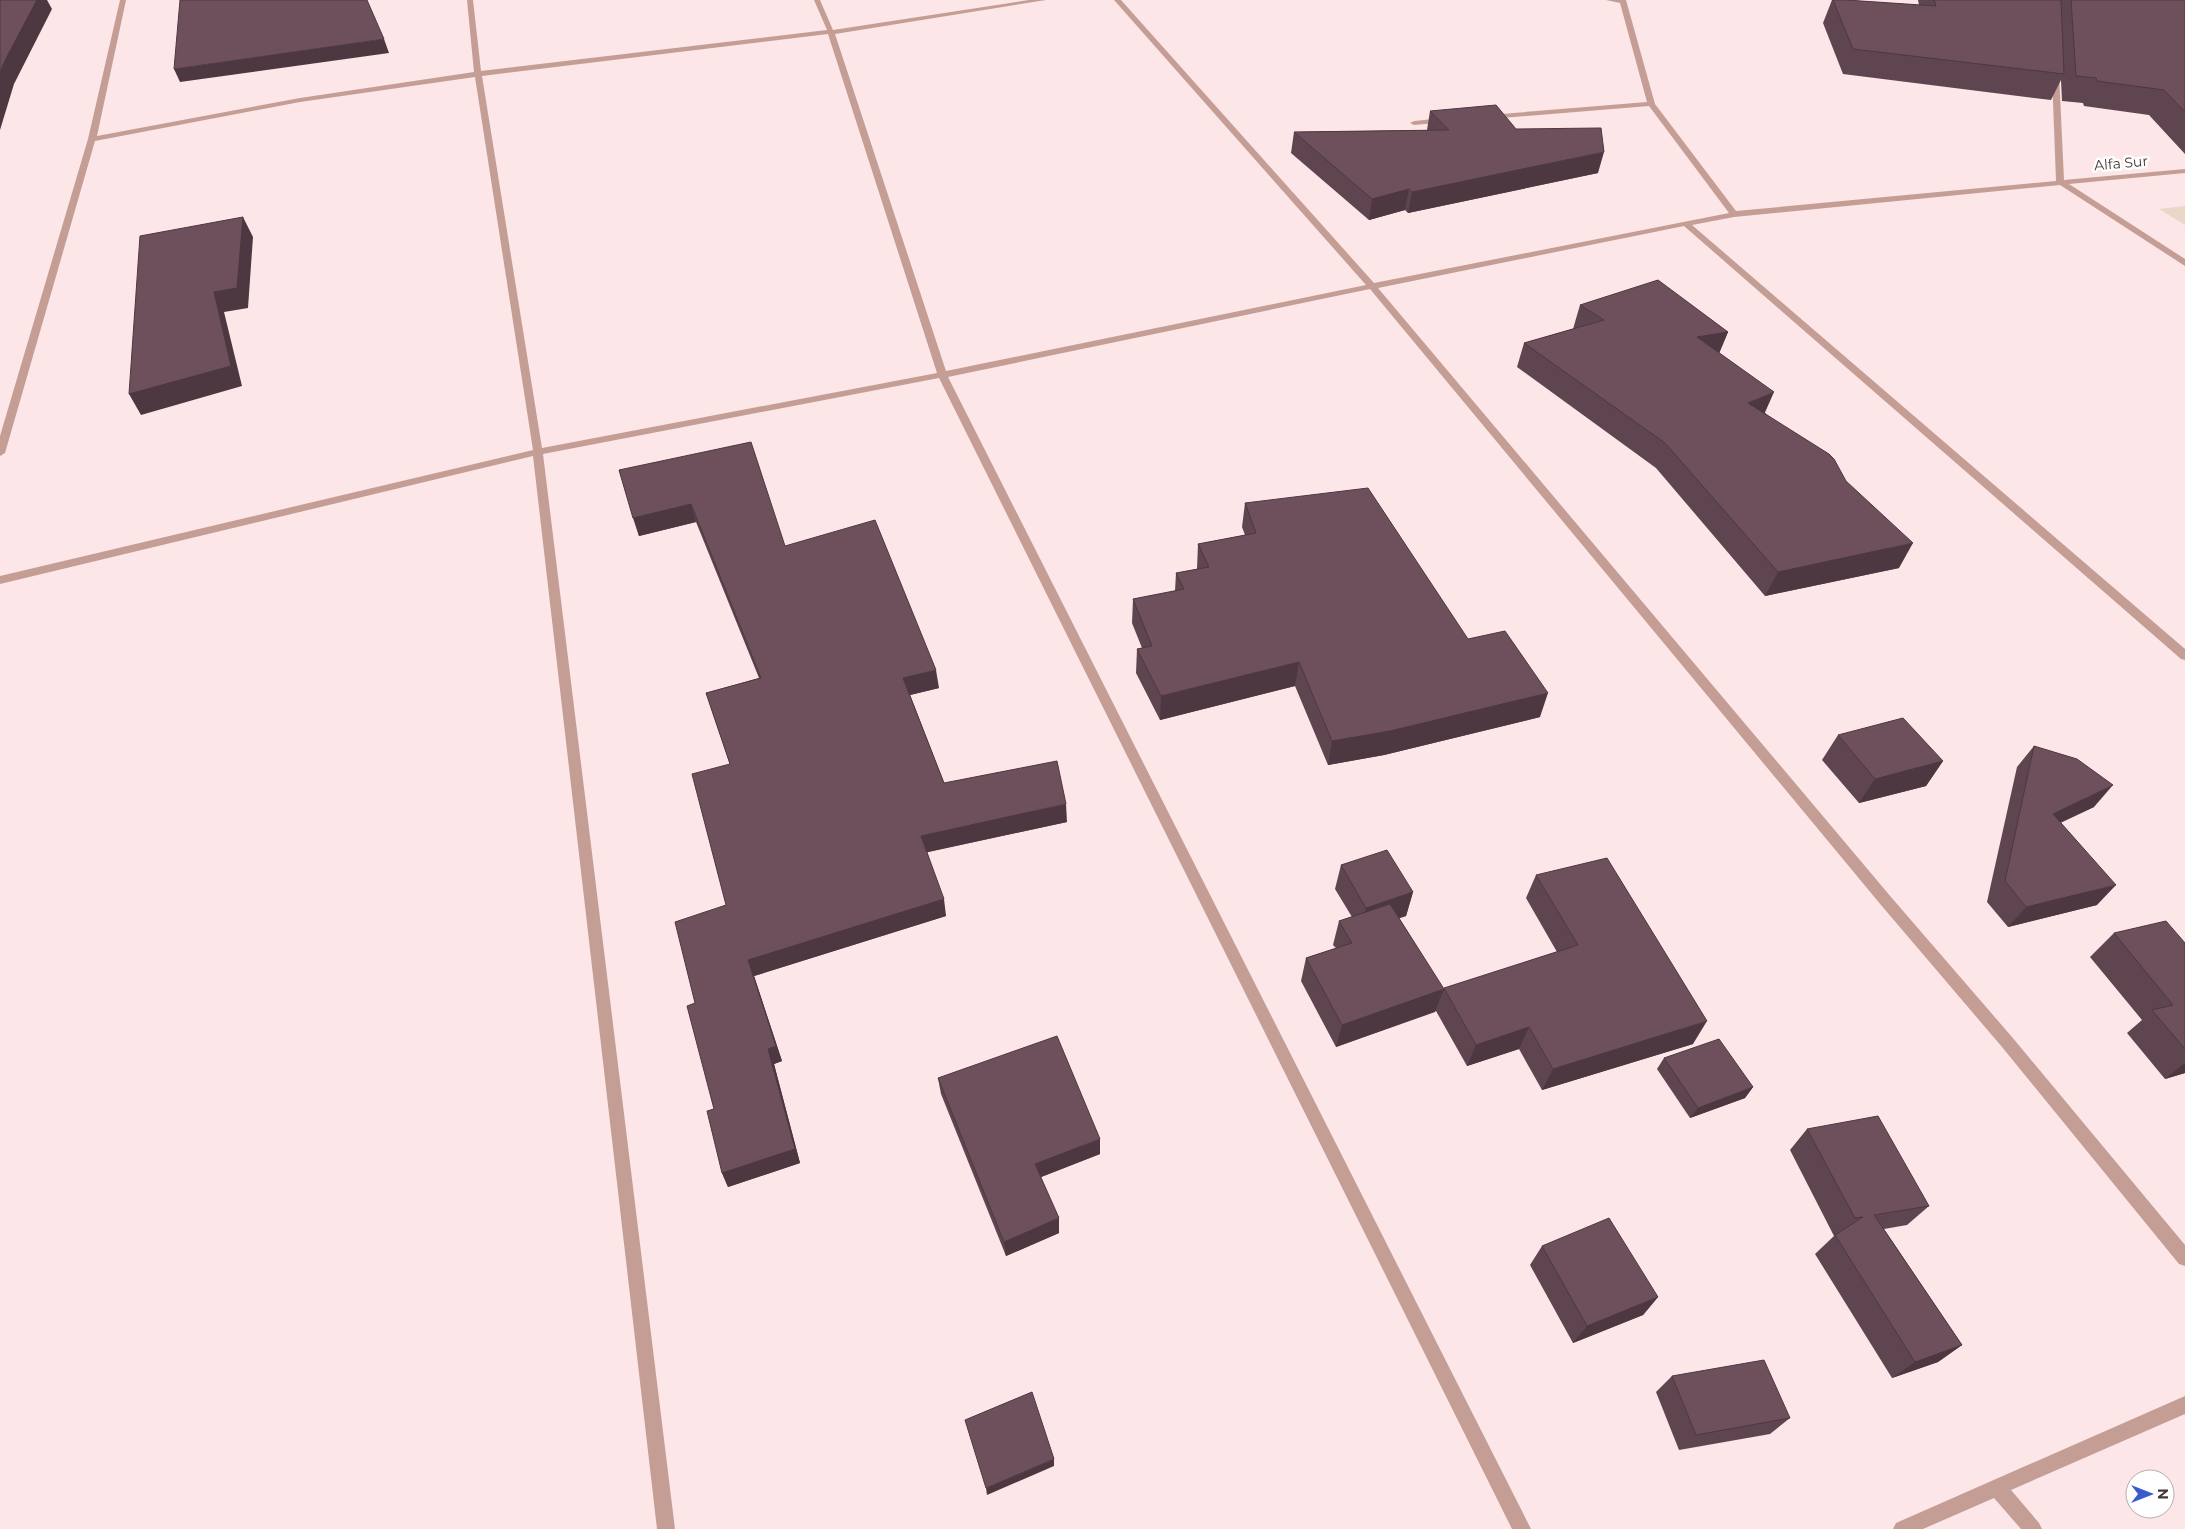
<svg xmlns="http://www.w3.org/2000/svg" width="2185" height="1529" font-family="Montserrat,sans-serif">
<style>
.green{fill:#ebd6c8}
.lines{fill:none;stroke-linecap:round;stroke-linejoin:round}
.minor{fill:#c49e95;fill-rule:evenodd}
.wall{fill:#5f4550}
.shaded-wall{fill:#4d3841}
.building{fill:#6e505d;stroke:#4d3841}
.labels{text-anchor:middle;stroke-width:5;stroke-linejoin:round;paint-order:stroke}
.far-street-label{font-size:14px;fill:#453738;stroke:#fff}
</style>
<rect width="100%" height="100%" fill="#fce6e8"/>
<polygon class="green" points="2185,206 2185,225 2159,209"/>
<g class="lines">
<g class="minor">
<path d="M120,0H126L97,136L300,98L474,72L467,0H473L481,71L827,30L814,0H820L833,30L1029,0H1046L835,34L946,371L1366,285L1114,0H1121L1374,283L1729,213L1649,106L1489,119L1485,117L1489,115L1647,102L1620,3L1606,0H1626L1655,104L1736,211L2056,181L2052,75L2059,73L2064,180L2185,169V173L2069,184L2185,259V266L2060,185L1734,217L1692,225L2185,649V660L2181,659L1684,226L1378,288L1891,897L2012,1037L2185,1245V1266L2179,1264L2002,1047L1881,905L1370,289L948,377L1531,1529H1512L939,378L543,454L675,1529H657L533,456L0,584V576L533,450L475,77L300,102L95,141L5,453L0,456V436L88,139ZM828,34L937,373L542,448L482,76Z"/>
<polygon points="1444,118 1447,118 1447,122 1414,125 1410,123 1414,121"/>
<polygon points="2185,1396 2185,1414 2011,1490 2039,1523 2042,1529 2021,1529 1994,1498 1923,1529 1893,1529 1896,1523"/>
</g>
</g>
<g class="wall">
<polygon points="1832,0 1846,0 1919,5 1918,0 2185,0 2185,154 2149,115 2084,106 2083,103 2062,101 2061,80 2051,100 1843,74 1823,23"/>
<polygon points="1430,111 1516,129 1598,173 1408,213 1405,210 1369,220 1291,153 1294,132 1427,130"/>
<polygon points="1580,305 1728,332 1719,353 1765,413 1846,481 1899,568 1765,596 1656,468 1517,367 1524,343 1573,329"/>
<polygon points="619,470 785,546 939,688 910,695 944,783 1067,822 927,852 946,916 754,976 782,1061 774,1064 800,1163 728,1187 722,1173 714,1109 695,1003 726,905 730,764 706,693 759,678 696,522 639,536"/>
<polygon points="1245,503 1468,639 1540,717 1384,755 1328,765 1295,686 1160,720 1136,673 1137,649 1142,648 1132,623 1133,599 1175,591 1176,573 1197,569 1198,544 1245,535 1242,527"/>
<polygon points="1838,735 1943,761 1926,786 1859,803 1822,760"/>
<polygon points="2034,746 2094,807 2061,822 2097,905 2008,927 1987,902 2017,767"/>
<polygon points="1341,865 1413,892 1406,916 1399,918 1443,989 1557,952 1526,898 1536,875 1693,1044 1542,1090 1519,1049 1467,1066 1436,1011 1336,1047 1301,981 1306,958 1336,948 1333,945 1339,921 1352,917 1335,889"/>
<polygon points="2114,933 2185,943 2185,1073 2165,1079 2127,1033 2142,1020 2090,957"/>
<polygon points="1664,1058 1753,1087 1745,1098 1690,1118 1657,1069"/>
<polygon points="938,1078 1100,1154 1041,1177 1059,1233 1006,1256 941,1094"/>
<polygon points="1807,1129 1929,1206 1907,1225 1884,1229 1962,1345 1938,1362 1892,1378 1815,1254 1834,1236 1790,1150"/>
<polygon points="1542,1246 1658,1297 1643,1315 1573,1343 1530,1265"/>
<polygon points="1672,1376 1790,1418 1770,1434 1679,1450 1656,1392"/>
</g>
<g class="shaded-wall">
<polygon points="30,0 47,0 52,9 14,84 0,130 0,72 3,64"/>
<polygon points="384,39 389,53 180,82 174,69"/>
<polygon points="1604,152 1598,173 1408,213 1412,192"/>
<polygon points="1409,189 1405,210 1369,220 1372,199"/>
<polygon points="243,217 253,237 248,308 224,312 242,386 141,415 129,394 214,292"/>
<polygon points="1728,332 1718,356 1697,337"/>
<polygon points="1774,392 1763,417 1748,403"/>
<polygon points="691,504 696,522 639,536 633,518"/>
<polygon points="1913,543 1899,568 1765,596 1778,572"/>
<polygon points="1299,662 1295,686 1160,720 1161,696"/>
<polygon points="936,670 939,688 906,696 903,678"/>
<polygon points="1548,693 1540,717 1384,755 1328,765 1332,741"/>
<polygon points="1943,761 1926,786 1859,803 1875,779"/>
<polygon points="2113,785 2094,807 2035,835 2053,814"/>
<polygon points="1066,804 1067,822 924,853 921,836"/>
<polygon points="2116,885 2097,905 2008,927 2026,907"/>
<polygon points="1413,892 1406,916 1360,931 1366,908"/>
<polygon points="944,899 946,916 754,976 782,1061 774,1064 800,1163 728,1187 722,1173 768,1049 748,960"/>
<polygon points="1444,989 1435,1012 1336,1047 1342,1025"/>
<polygon points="1707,1021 1693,1044 1542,1090 1553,1069"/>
<polygon points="1529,1027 1519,1049 1467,1066 1476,1045"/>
<polygon points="2185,1063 2185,1073 2165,1079"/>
<polygon points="1753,1087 1745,1098 1690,1118 1698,1108"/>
<polygon points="1100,1139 1100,1154 1036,1179 1035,1164"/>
<polygon points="1059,1218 1059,1233 1006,1256 1004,1242"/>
<polygon points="1658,1297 1643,1315 1573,1343 1587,1326"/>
<polygon points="1962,1345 1938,1362 1892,1378 1915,1362"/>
<polygon points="1054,1459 1054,1466 987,1495 986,1488"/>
</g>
<g class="building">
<polygon points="0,0 37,0 3,64 0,72"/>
<polygon points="180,0 367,0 384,39 174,69"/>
<polygon points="1833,0 1846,0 1936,6 1934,0 2061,0 2064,74 1853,49"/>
<polygon points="2071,0 2185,0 2185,112 2164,90 2097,81 2096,78 2076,76"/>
<polygon points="1496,105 1516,129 1601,128 1604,152 1412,192 1409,189 1372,199 1294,132 1449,130 1430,111"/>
<polygon points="243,217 237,288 214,292 231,366 129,394 140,236"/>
<polygon points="1658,280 1728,332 1697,337 1774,392 1748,403 1829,454 1834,459 1846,481 1913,543 1778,572 1665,443 1524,343 1604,320 1580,305"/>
<polygon points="751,442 785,546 875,520 936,670 903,678 944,783 1057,761 1066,804 921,836 944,899 748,960 776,1046 768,1049 795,1149 722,1173 707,1111 714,1109 687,1006 695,1003 675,922 726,905 692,774 730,764 706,693 761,678 691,504 633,518 619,470"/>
<polygon points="1368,488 1468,639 1505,631 1548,693 1390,731 1332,741 1299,662 1161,696 1137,649 1152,646 1133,599 1184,589 1176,573 1209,567 1198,544 1256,533 1245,503"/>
<polygon points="1903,718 1943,761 1875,779 1838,735"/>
<polygon points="2034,746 2077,759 2113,785 2053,814 2116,885 2026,907 2005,881"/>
<polygon points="1387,850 1413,892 1366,908 1341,865"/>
<polygon points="1607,858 1707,1021 1553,1069 1529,1027 1476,1045 1444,988 1578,945 1536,875"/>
<polygon points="1390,904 1444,989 1342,1025 1306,958 1352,943 1339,921"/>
<polygon points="2166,921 2185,943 2185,1049 2152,1010 2173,1005 2114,933"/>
<polygon points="1057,1036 1100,1139 1035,1164 1059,1218 1004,1242 938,1078"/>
<polygon points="1719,1039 1753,1087 1698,1108 1664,1058"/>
<polygon points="1878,1116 1929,1206 1874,1215 1962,1345 1915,1362 1835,1235 1863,1217 1855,1218 1807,1129"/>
<polygon points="1609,1218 1658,1297 1587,1326 1542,1246"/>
<polygon points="1764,1360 1790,1418 1696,1435 1672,1376"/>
<polygon points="1032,1392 1054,1459 986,1488 965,1420"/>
</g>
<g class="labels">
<g class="far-street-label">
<text transform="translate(2121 163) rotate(-5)" y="5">Alfa Sur</text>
</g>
</g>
<g transform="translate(2150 1494) rotate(90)"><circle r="24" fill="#ffffff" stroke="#b5afaf"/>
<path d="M0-4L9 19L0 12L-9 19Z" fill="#395bcc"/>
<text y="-8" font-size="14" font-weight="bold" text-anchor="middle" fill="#453738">N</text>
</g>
</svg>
